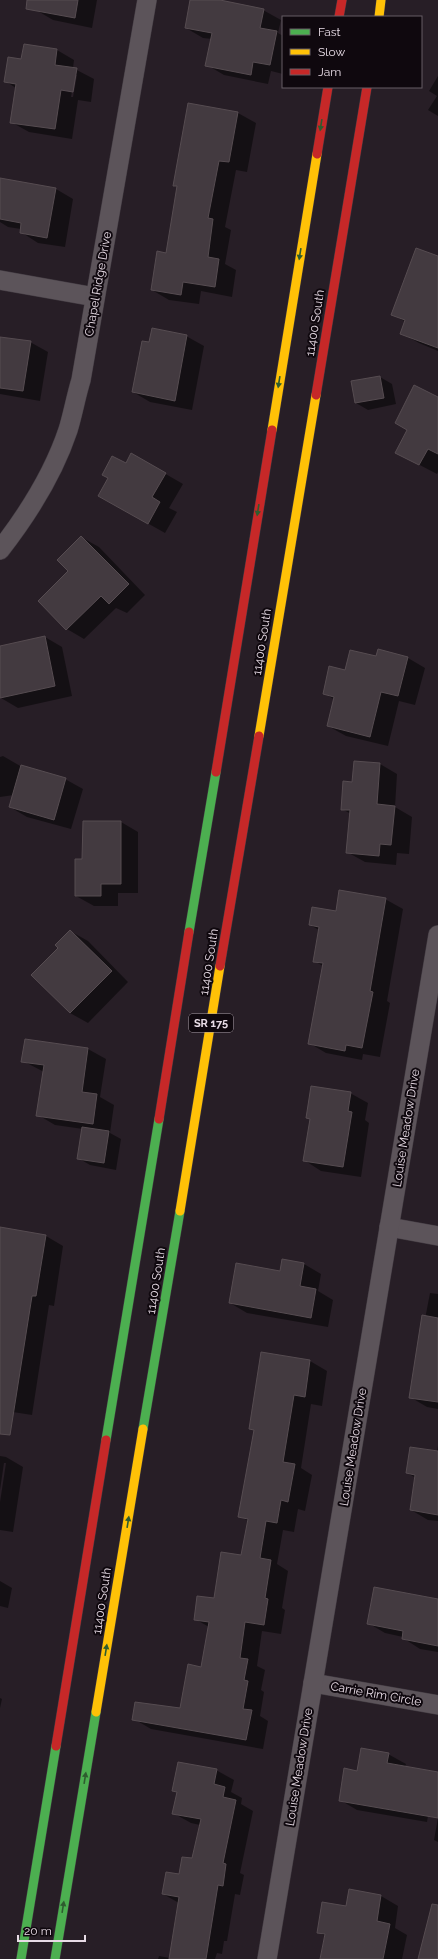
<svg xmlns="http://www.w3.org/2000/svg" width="438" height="1959" font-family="Raleway,sans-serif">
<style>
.shadow{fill:#0007;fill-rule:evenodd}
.building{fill:#433a40;stroke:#564c51}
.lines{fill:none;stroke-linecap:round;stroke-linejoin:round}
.street-casing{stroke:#423b42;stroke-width:20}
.fast-casing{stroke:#423b42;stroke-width:10}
.slow-casing{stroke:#423b42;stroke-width:10}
.jam-casing{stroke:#423b42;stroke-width:10}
.street{stroke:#5c545a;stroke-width:19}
.fast{stroke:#4caf50;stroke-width:9}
.slow{stroke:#ffc107;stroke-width:9}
.jam{stroke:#c62828;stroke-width:9}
.oneway{fill:#2e5c2f}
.labels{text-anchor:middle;stroke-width:4;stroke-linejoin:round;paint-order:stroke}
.shield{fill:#0f080e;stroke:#a79ca5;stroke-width:1}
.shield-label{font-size:11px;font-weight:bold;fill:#e8dce6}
.street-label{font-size:12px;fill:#e8dce6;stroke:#0f080e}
</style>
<rect width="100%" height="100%" fill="#271e26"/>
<g class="shadow">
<polygon points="38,0 97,0 92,28 53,20 36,10"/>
<polygon points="191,0 214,0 263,10 281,20 278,33 283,36 283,74 271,71 268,84 224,75 207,65 212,39 203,38 186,28"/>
<path d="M57,50L74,60L73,68L94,79L91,102L78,100L72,139L29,132L11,122L16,88L5,81L22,60ZM75,75H77L73,97H71Z"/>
<polygon points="438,76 438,116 428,110 437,96 429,91"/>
<polygon points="188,104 238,113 256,123 247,172 236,170 225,227 231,230 225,264 236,270 232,297 201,291 199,304 169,300 152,290 167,254 178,187 174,185"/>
<polygon points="0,179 56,189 73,199 65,247 38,243 21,232 21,229 8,227 0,222"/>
<polygon points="438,257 438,351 419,343 401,333 406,322 392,314"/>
<polygon points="186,336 204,346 192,410 150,402 133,392 150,343"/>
<polygon points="0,338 30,342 48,352 40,401 0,394"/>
<polygon points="380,377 392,384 396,404 368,410 356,403"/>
<polygon points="438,398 438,472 437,474 414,462"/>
<polygon points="131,454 183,484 169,508 177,512 165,533 99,496 126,464"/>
<polygon points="81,537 99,547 145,595 127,613 116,608 84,639 67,629 39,601 69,571"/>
<polygon points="45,637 62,647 72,696 18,708 1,698 0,647"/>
<polygon points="377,657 408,658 425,668 415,705 399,701 388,746 346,736 328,726 335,700 324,693 346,671"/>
<polygon points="3,756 22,767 65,779 83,789 71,829 27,817 10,807 14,795 0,797 0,757"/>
<polygon points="380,764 397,774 395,807 412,817 409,854 397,853 396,865 365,862 347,852 351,814 342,809 353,783"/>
<polygon points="121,822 138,832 138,893 118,893 118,906 94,906 76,896 83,860"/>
<polygon points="385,899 403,909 387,1001 390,1003 380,1057 363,1054 362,1060 326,1053 309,1043 323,966 314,961 319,930 310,925 337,912"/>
<polygon points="70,931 88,941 128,982 88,1023 70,1013"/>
<polygon points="25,1040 88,1049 106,1059 100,1097 114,1105 110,1133 121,1139 116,1170 90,1165 78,1158 83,1129 55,1125 38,1115 44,1072 23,1061"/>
<polygon points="350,1093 368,1103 365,1120 369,1123 361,1177 321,1171 304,1160 311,1120 307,1118"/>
<polygon points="0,1228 46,1236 63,1246 54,1306 49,1305 32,1415 0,1410"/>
<polygon points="282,1260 304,1264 321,1274 318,1291 333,1300 328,1327 247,1313 230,1303 280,1272"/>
<polygon points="430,1293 438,1294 438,1409 427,1407 410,1397"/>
<polygon points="262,1353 310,1361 327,1371 322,1406 311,1404 301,1468 312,1475 305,1511 298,1509 294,1532 283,1530 277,1564 288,1571 282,1608 285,1610 281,1634 262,1631 257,1666 265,1670 261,1690 264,1692 260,1716 268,1721 263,1749 151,1729 134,1719 181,1710 202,1668 209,1627 195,1619 215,1600 242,1556 248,1521 240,1516 255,1431 250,1428"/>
<polygon points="438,1446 438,1521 428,1520 411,1510 416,1478 407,1473 437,1452"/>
<polygon points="0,1456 6,1457 23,1467 13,1532 0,1530 0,1502 6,1463 4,1463 0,1490"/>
<polygon points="0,1581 12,1588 8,1608 0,1606"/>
<polygon points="438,1600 438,1652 420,1649 403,1638 403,1637 385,1633 368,1623"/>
<polygon points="0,1698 2,1699 0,1708"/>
<polygon points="388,1754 406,1764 405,1767 434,1779 427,1822 357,1810 340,1800 358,1772"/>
<polygon points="216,1770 234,1780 231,1792 242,1798 241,1804 253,1811 240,1873 244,1875 240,1895 235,1894 227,1941 224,1941 222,1954 217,1953 215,1959 158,1959 159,1956 170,1958 179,1903 163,1894 193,1859 200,1825 191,1823 173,1813 178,1793 173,1791"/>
<polygon points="438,1818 438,1842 434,1840"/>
<polygon points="350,1891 381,1896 398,1906 395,1928 407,1935 402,1959 321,1959 325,1936 318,1932 347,1907"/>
</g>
<g class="building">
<polygon points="27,0 78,0 75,18 26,9"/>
<polygon points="190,0 220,0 264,9 260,28 277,31 270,65 253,62 251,75 205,66 212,33 185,28"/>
<polygon points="24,44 57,49 55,65 77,68 73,92 61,90 55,129 10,123 16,84 4,82 8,57 21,59"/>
<polygon points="188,103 238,112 229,162 219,161 208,218 213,219 208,257 219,259 215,287 183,282 181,295 151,290 157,251 166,253 177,186 173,186"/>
<polygon points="0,178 56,188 47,238 20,233 21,223 0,219"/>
<polygon points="416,248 438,256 438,348 400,334 405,320 391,315"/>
<polygon points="152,328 187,335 175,401 132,392 142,341 149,342"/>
<polygon points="0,337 31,341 23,391 0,388"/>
<polygon points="380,376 384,398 355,403 351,381"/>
<polygon points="414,385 438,397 438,454 428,449 419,465 395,453 407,430 395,423"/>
<polygon points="131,453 166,473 152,497 160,502 148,524 98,496 108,478 102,475 112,456 126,463"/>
<polygon points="81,536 129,584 109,604 101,596 66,630 38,601 68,571 57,560"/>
<polygon points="45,636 55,686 0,698 0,646"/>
<polygon points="378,649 408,657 398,696 381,692 370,737 327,726 334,697 323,694 329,666 345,670 350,650 376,656"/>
<polygon points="354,761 380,763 377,804 395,806 391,845 380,844 379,856 346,853 350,810 341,810 343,781 352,782"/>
<polygon points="21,765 66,778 54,820 9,807"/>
<polygon points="83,821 121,821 121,884 101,884 101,896 75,896 75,859 82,859"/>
<polygon points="339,890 386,898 370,991 373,992 362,1048 346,1045 345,1051 308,1044 323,963 313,962 319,927 309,925 312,907 336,911"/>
<polygon points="70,930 112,971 70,1013 31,975 58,948 55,945"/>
<polygon points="25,1039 88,1048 82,1092 97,1094 93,1124 36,1116 44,1065 21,1062"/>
<polygon points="311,1086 351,1092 348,1111 352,1112 343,1167 303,1161 310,1119 306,1118"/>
<polygon points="82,1127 109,1131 104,1163 77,1159"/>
<polygon points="0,1227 46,1235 36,1296 32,1296 10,1435 0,1434"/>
<polygon points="282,1259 304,1263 300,1286 316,1289 311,1318 229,1303 236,1263 280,1271"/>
<polygon points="422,1315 438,1318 438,1402 409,1398"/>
<polygon points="261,1352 310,1360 305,1397 294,1395 283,1462 295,1464 288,1502 281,1500 277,1523 266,1521 260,1558 271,1560 265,1598 268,1599 264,1625 245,1622 240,1658 248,1659 244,1680 248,1681 243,1709 252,1710 246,1740 132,1720 135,1702 180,1708 188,1664 201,1667 209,1622 194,1620 197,1596 214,1598 221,1552 241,1555 248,1519 238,1517 254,1430 249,1429"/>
<polygon points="410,1447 438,1451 438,1515 410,1510 415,1475 406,1473"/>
<polygon points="374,1587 438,1599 438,1646 402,1639 403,1631 367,1624"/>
<polygon points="361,1748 389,1753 387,1763 438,1772 438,1818 339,1801 344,1768 357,1771"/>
<polygon points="178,1762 217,1769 214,1784 225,1787 223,1797 236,1800 223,1863 226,1864 223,1886 218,1885 206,1959 169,1959 179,1897 162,1894 166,1872 179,1874 182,1857 192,1858 201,1819 172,1814 177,1792 172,1791"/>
<polygon points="349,1889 381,1895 377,1921 390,1924 383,1959 320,1959 325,1934 317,1933 322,1902 346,1906"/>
<polygon points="432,1904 438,1905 438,1959 418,1959"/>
</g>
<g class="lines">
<defs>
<g id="street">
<polyline points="0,280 95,297"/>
<path d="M0,550C28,514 53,475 68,430C73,414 76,396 81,380L147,0"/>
<polyline points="389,1227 438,1236"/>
<polyline points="313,1683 438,1705"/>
<polyline points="267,1959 438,935"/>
</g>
<g id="fast">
<polyline points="189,932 216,772"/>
<polyline points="143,1429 180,1211"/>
<polyline points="106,1440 159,1119"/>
<polyline points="21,1959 56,1746"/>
<polyline points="55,1959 96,1712"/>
</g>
<g id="slow">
<polyline points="379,17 381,0"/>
<polyline points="272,430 317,154"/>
<polyline points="259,736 316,395"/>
<polyline points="180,1211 220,966"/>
<polyline points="96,1712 143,1429"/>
</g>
<g id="jam">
<polyline points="339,17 342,0"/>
<polyline points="317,154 328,87"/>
<polyline points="316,395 367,87"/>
<polyline points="216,772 272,430"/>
<polyline points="220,966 259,736"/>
<polyline points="159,1119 189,932"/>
<polyline points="56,1746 106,1440"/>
</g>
</defs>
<use href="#street" class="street-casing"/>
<use href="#fast" class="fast-casing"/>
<use href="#slow" class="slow-casing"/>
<use href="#jam" class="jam-casing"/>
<use href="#street" class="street"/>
<use href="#fast" class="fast"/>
<use href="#slow" class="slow"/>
<use href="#jam" class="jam"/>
</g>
<defs><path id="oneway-solid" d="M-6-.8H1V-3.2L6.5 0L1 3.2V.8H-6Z"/></defs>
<g class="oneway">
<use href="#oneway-solid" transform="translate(321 125) rotate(99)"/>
<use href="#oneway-solid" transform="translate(300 254) rotate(99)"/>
<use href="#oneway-solid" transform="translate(279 382) rotate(99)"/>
<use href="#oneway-solid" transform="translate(258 510) rotate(99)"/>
<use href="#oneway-solid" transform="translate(128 1522) rotate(-81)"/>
<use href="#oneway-solid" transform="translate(106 1650) rotate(-81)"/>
<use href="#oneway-solid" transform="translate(85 1778) rotate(-81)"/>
<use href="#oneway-solid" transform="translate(63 1907) rotate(-81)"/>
</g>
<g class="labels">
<rect class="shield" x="189" y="1014" width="44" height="18" rx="3"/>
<g class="shield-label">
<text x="211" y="1027">SR 175</text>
</g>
<g class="street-label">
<text transform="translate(98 284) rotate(-80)" y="4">Chapel Ridge Drive</text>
<text transform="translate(315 323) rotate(-81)" y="4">11400 South</text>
<text transform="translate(262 642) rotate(-81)" y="4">11400 South</text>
<text transform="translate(209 962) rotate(-81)" y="4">11400 South</text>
<text transform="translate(406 1128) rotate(-81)" y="4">Louise Meadow Drive</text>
<text transform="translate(156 1281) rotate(-81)" y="4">11400 South</text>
<text transform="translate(353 1447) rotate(-81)" y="4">Louise Meadow Drive</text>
<text transform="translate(102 1601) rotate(-81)" y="4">11400 South</text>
<text transform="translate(376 1694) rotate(10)" y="4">Carrie Rim Circle</text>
<text transform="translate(299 1767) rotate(-81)" y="4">Louise Meadow Drive</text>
</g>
</g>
<rect x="282" y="16" width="140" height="72" fill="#0f080e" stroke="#665d64"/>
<rect x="290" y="29" width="20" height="6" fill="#4caf50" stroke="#665d64"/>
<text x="318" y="36" font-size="12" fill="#e8dce6">Fast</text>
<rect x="290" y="49" width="20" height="6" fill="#ffc107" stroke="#665d64"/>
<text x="318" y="56" font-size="12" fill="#e8dce6">Slow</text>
<rect x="290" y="69" width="20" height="6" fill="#c62828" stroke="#665d64"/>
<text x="318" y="76" font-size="12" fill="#e8dce6">Jam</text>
<path d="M18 1935v6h67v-6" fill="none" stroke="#e8dce6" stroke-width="2"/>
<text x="24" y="1935" font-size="12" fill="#e8dce6" stroke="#0f080e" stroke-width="3" paint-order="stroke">20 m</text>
</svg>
